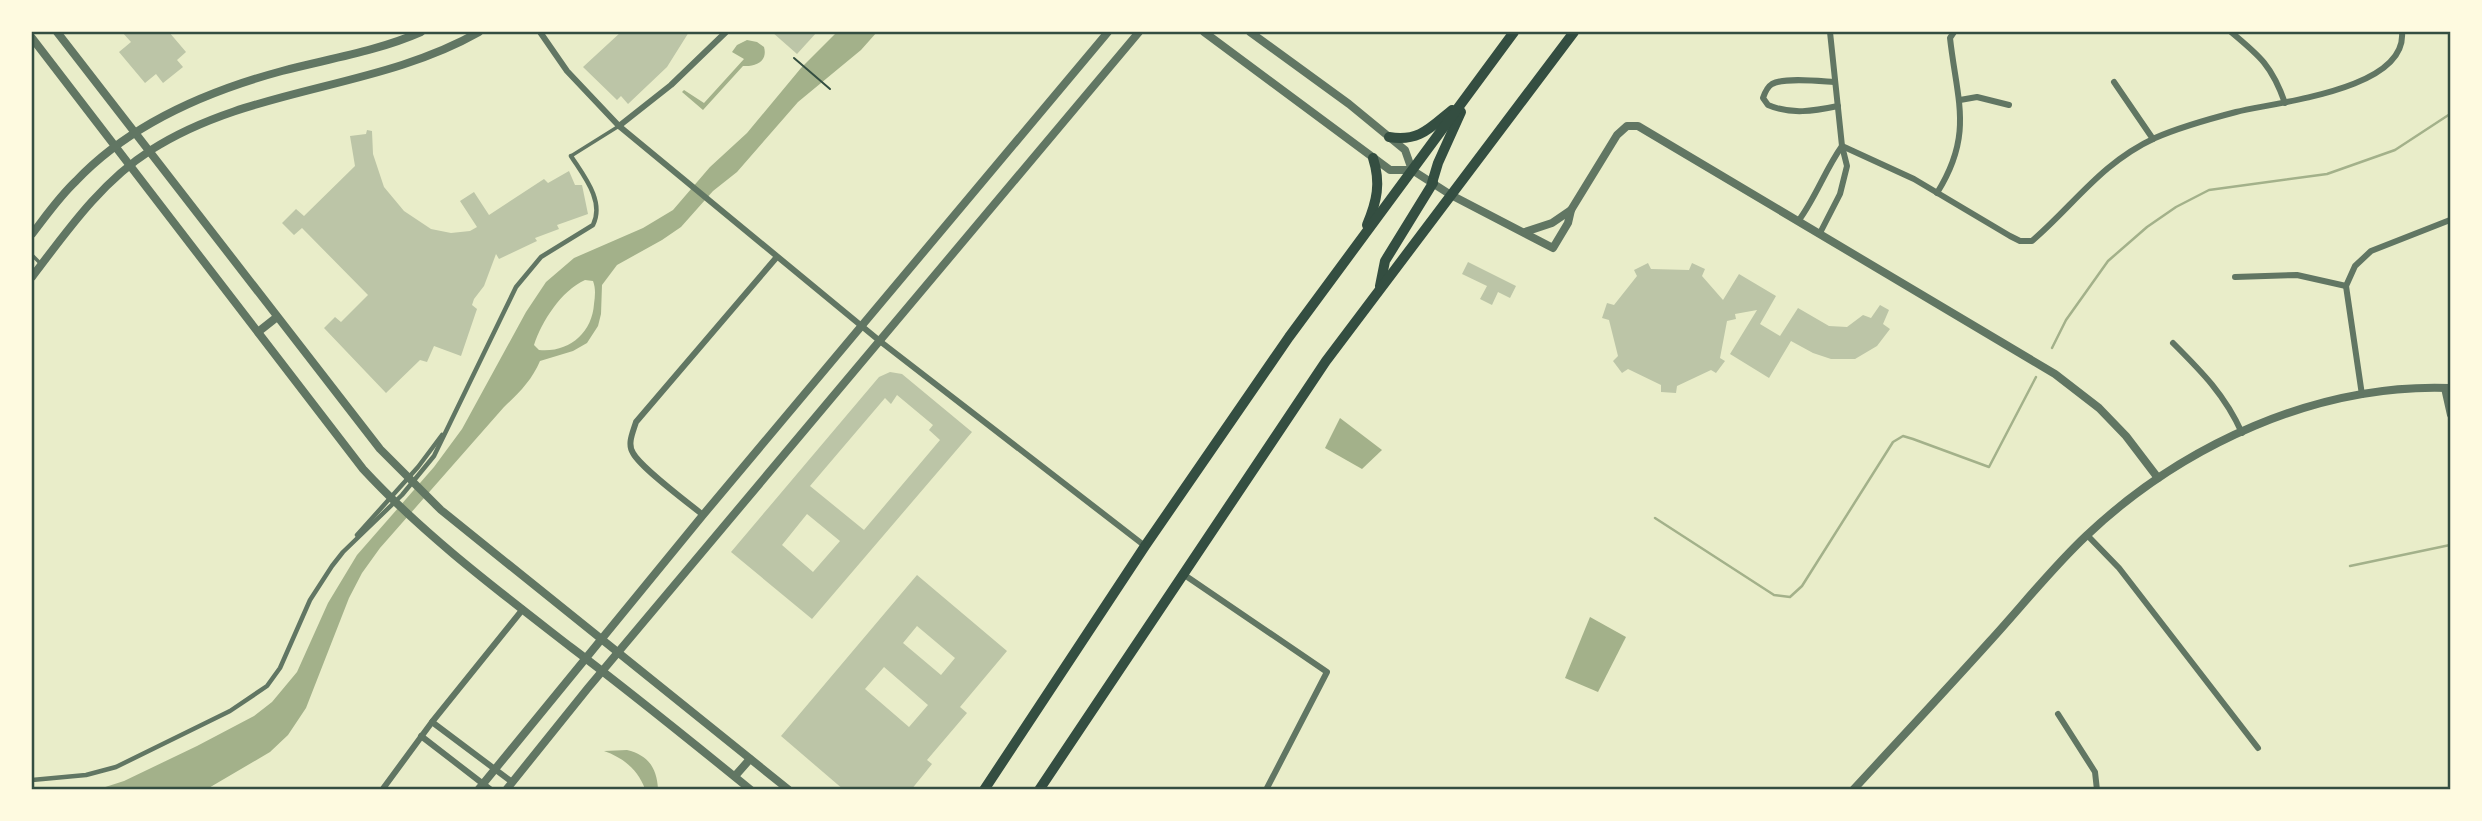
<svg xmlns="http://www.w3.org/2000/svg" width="2482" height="821" font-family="Commissioner,sans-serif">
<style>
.water{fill:#a3b18a;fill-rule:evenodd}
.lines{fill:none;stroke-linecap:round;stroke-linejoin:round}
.stream{stroke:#a3b18a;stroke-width:2.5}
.building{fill:#bcc5a7;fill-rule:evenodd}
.path{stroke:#344e41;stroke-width:2}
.service{stroke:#617663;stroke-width:3.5}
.pedestrian{stroke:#617663;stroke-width:4.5}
.minor{stroke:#617663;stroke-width:6}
.tertiary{stroke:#617663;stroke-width:8}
.primary{stroke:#344e41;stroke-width:10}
.neatline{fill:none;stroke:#344e41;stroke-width:2.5}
</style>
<rect width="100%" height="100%" fill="#e9edc9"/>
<g class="water">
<path d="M837,32H877L861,50L798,102L737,172L713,191L681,227L662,240L617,265L602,285L601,314L598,326L587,343L573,351L540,361C532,380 519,393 504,407L380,548L362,573L349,598L306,708L288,735L270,752L207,789L96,790L124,781L197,746L254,716L272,702L297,672L328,603L357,555L434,467L462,429L526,312L546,282L574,258L643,228L673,210L710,167L747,133L801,68ZM585,280L593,281C596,289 595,296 594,304C592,333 569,353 539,350L534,345C542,321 561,291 585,280Z"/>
<path d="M747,40L757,42L764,47C768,61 756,67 743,66L703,110L682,92L684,90L704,103L744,59L732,52L737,45Z"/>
<polygon points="1340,418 1382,450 1362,469 1325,448"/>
<polygon points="1590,617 1626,637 1598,692 1565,678"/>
<path d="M627,750C648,755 657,768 658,789H645C638,770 624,758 604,751Z"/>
</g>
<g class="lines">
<g class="stream">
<polyline points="2052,348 2066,320 2108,261 2147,227 2176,207 2209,190 2327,174 2395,150 2450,114"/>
<polyline points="1655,518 1774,595 1790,597 1802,586 1893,442 1903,436 1913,439 1989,467 2036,377"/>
<polyline points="2350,566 2450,545"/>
</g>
</g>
<g class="building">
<polygon points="122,32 169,32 186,52 177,60 183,67 163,83 156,74 145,83 119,52 131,42"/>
<polygon points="621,32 689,32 667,67 628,104 621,96 617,100 583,67"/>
<polygon points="772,32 817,32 797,54"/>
<polygon points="367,130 372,131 373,154 384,187 404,211 431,229 451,233 470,231 477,227 460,201 474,192 489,215 544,179 548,183 569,171 575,185 582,185 588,214 557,225 559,229 535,238 537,241 499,259 496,254 484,286 474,299 472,305 477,309 461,356 434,346 427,362 420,360 386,393 324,328 335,317 341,322 368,295 302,228 294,235 282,223 296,209 304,216 355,166 350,136 366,134"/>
<polygon points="1468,262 1516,286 1510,298 1498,292 1492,305 1480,299 1487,286 1462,274"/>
<polygon points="1648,263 1651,269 1689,270 1692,263 1705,269 1702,276 1723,300 1739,274 1776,296 1760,324 1780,336 1798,308 1829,326 1847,327 1863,315 1871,318 1880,305 1889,310 1883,324 1890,329 1877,346 1855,359 1831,359 1813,353 1791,341 1769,378 1730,354 1757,310 1735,314 1736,319 1727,321 1720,358 1725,361 1716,373 1711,370 1677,386 1676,393 1661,392 1661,385 1628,369 1622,373 1613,361 1618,356 1609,320 1602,318 1607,303 1614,305 1637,276 1634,270"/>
<path d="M890,372L902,374L972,432L812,619L731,552L879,377ZM897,395L933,425L929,430L940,440L864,530L810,486L885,398L891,404ZM807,514L840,541L813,572L782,545Z"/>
<path d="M917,575L1007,651L960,707L967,713L927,760L932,764L911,790H844L781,736ZM917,626L955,658L941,675L903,643ZM884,667L928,705L909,727L865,689Z"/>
</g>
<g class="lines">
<polyline class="path" points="794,58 830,89"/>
<g class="service">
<polyline points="571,156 619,126"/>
<polyline points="32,255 40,263"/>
</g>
<g class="pedestrian">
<polyline points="357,535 418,467 442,435"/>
<path d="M32,780L86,775L116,767L230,711L267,686L280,668L310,600L332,566L343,552L402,495L434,456L516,287L541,257L593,225C605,201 583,175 571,156"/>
</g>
<g class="minor">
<polyline points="540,32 567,71 619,126 881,342 1145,546"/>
<path d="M2231,32C2260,56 2272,66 2285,103"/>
<path d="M1834,82C1819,81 1785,77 1772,84C1767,87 1765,92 1763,98L1768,105C1791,115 1814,111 1838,106"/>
<polyline points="2114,82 2153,139"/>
<polyline points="1960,100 1977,97 2009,105"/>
<polyline points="619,126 671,85 726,32"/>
<path d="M1842,146L1914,179L2010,236L2020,241H2032C2074,205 2101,163 2155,138C2180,127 2209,119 2236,112C2276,102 2407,90 2402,32"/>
<path d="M1937,193C1974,134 1957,101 1950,38L1954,32"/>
<path d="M1799,220C1816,197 1825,170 1842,146"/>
<polyline points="1820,233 1840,194 1847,166 1842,146 1830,32"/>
<polyline points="2235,277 2297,275 2346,286"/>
<polyline points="2346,286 2355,266 2371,251 2450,220"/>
<polyline points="2346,286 2362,395"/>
<path d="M2173,343C2202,372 2225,395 2242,433"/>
<polyline points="2444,388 2450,415"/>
<path d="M703,515C687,502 641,468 633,453C627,444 633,432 636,422L776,258"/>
<polyline points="2087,535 2119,568 2258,748"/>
<polyline points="1183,574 1327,672 1266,790"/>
<polyline points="2058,714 2095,772 2097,790"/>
<polyline points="432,722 512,782"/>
<polyline points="421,736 491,790"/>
<polyline points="382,790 432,722 523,609"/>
</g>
<g class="tertiary">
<polyline points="57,32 380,449 441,510 789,790"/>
<polyline points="1204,32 1390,170 1412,170 1451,195 1553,248 1568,223 1571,210 1617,135 1627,126 1638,126 2055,374 2099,408 2126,436 2158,478"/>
<polyline points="1250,32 1349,104 1405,150 1412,170"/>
<path d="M32,38L363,469C425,536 500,592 572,648C633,694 692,742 751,790"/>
<polyline points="1525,232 1552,223 1571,210"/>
<path d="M32,234C46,216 59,197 76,181C130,124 208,91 282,71C328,59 378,51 421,32"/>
<path d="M32,277C67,231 101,182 151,150C251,86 377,90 479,32"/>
<polyline points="258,332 277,317"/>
<polyline points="735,776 750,759"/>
<polyline points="478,790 703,515 1108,32"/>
<polyline points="506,790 588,688 1139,32"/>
<path d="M1853,790C1899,740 1945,691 1990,641C2022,606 2052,568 2086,536C2182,445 2317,383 2450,388"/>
</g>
<g class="primary">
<path d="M1389,137C1419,142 1430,128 1452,110"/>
<polyline points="1432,183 1438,163 1461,112"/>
<path d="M1367,225C1377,201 1381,183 1373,158"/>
<polyline points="1380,286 1385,261 1433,183"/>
<polyline points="984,790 1145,546 1289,337 1514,32"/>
<polyline points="1039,790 1326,361 1574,32"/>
</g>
</g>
<rect width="2482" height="821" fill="none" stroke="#fefae0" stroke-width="66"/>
<rect x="33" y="33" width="2416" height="755" class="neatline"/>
</svg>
